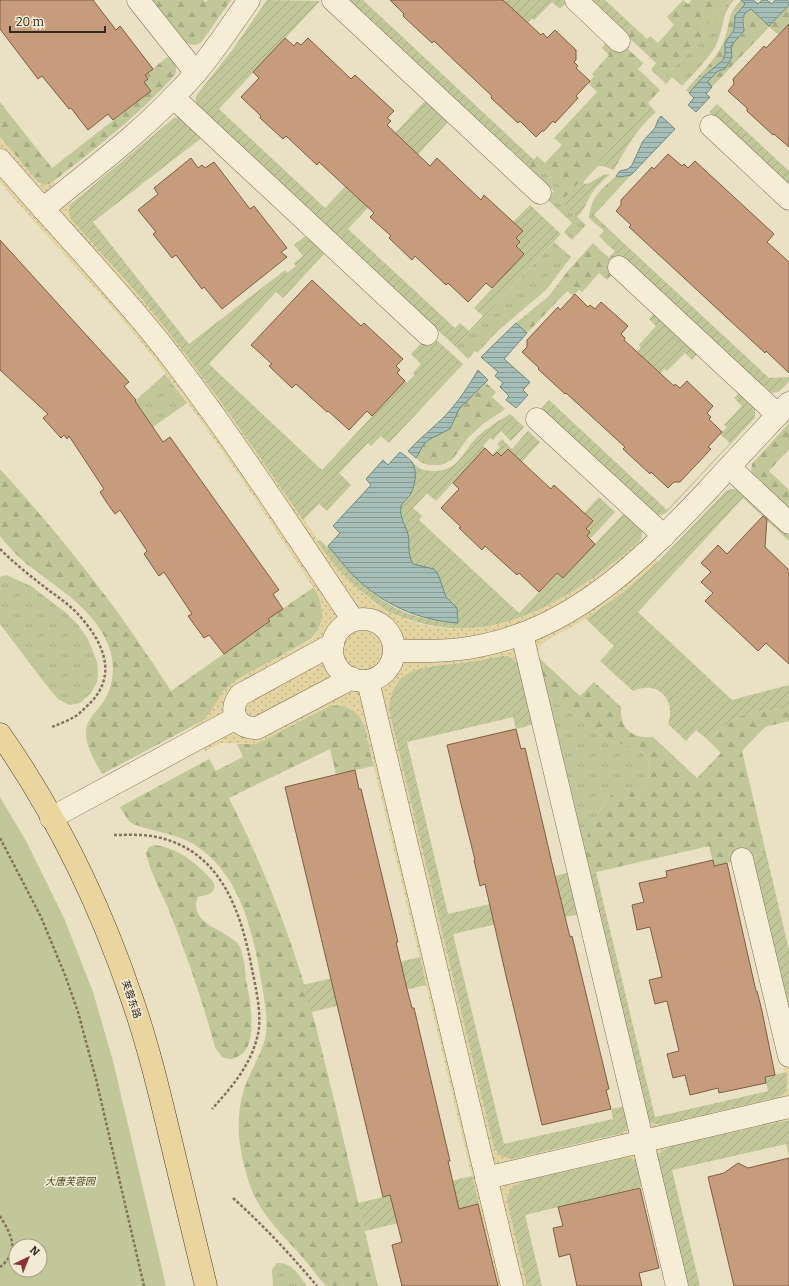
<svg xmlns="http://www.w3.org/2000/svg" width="789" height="1286" font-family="Bitter,'Noto Sans SC',serif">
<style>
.grass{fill:url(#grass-tufts)}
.forest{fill:url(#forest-firs)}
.sand{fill:url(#sand-dots);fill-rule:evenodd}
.park{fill:#c1c798;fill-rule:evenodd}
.garden{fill:url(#garden-furrows)}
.water{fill:url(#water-rules);stroke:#6d8b84}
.building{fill:#c69c7c;stroke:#805d43}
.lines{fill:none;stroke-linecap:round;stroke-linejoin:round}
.minor-casing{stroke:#83725c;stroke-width:23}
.major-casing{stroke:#514030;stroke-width:23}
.path{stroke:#83725c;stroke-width:2.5;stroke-dasharray:3 2;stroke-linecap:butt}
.minor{stroke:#f6edd6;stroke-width:22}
.major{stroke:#ebd59e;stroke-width:22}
.labels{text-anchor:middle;stroke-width:3.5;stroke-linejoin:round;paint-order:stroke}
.street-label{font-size:10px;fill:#342a1e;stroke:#f2ead2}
.park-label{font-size:10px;font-style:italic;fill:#444f27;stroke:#f2ead2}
</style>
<defs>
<pattern id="grass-tufts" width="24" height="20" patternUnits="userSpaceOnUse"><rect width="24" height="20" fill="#c1c798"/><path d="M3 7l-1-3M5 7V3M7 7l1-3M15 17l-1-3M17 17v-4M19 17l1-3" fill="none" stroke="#a6ab83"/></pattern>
<pattern id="forest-firs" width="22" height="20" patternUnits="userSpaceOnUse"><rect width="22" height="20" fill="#c1c798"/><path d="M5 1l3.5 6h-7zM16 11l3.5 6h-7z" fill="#a6ab83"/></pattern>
<pattern id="sand-dots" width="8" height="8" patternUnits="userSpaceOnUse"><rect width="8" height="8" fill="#e4d4a2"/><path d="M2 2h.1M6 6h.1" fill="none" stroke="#c4b68b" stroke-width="1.8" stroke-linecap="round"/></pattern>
<pattern id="garden-furrows" width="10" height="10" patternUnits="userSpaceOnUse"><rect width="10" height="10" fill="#c1c798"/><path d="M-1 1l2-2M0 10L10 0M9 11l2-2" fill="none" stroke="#a6ab83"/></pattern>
<pattern id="water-rules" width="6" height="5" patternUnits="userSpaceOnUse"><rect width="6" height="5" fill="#a5beb7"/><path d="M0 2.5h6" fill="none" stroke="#879b94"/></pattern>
</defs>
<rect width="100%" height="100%" fill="#eae0c3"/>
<g class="grass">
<path d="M730,0H734C723,11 723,28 717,43C712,55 691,77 682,86L672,77L666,84L662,80L704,35L700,32Z"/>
<polygon points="537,165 565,191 558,199 586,225 572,240 564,232 572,223 547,199 554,191 539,178 531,172"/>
<path d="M631,175L594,215L616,236L608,245L599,236L604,231L589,218C592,195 600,191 616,176L620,177Z"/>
<polygon points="554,242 571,257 546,290 499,330 477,353 475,351 468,359 456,347"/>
<polygon points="165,374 187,403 153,427 135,401"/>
<polygon points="6,575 31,586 66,613 78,625 88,639 97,662 98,672 97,682 91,693 80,703 69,705 58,699 47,686 0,624 0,577"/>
<path d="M545,696C557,703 568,710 579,718C587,725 596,734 606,739C616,744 635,745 643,753C652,764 652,779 645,790C637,793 628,790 620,792C618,793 613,794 611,795C601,802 586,839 582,851Z"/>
<path d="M277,1263C292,1262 299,1275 307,1286H273L272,1270Z"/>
</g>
<g class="forest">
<path d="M150,0H203L206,2L208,0H231L203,40C198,46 191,46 184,42Z"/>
<polygon points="683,0 688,4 692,0 730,0 701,31 704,35 662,80 651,70 656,63 625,34 633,26 647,39 650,36 658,43 674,25 667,17"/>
<path d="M741,0L746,4L735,16L734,30L725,43V54L723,60L703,77L689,93L686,90C699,75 715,61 723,43C731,26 725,16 741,0Z"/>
<path d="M789,5V28L779,35L769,27L712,87L707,82L718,71L726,68L732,56L731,48V46C734,40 742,37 744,31C747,21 737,18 751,9L769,26Z"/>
<polygon points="607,41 619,41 643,63 638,69 660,90 648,103 650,106 561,202 558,199 565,191 537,165 531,172 526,168 537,156 545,163 562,145 554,138 597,92 588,83 594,76 592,74 609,55 602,48"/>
<path d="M170,55C174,61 178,66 175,75C138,116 93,150 50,184L44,185L38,182L0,137V102L52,168L151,91L147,85L131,91L148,79L145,75Z"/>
<polygon points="593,243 609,258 615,251 625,260 607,280 599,273 582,292 579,290 573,296 567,291 527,333 516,323 549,296 567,272"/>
<polygon points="486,383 496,392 492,397 505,409 483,424 467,439 452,460 447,462 441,465 428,465 420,462 416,458 424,444 430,439 447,431 452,426 459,409"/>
<polygon points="789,423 789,449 769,471 789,490 789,510 751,473 752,464"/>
<path d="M0,469C64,539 121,612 171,691L269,622L268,619L314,587C324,605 327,625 309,640L235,681L204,720L102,774C95,761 84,744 86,729C88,718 98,710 104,701C117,680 115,655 103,634C84,601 49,583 21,559C13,552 7,544 0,536Z"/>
<path d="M537,656L580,696L594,682L621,707C620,729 632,739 653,737L697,778L721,753L709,741C734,711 752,713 789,708V721L765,727L742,751L766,853L714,866L709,846L588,874C586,867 582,857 583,850C584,839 604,797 614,793C624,789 635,793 645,790C652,779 652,764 643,753C635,745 616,744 606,739C596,734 587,725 579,718C568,710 557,703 545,696Z"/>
<path d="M339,705C368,709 369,743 374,766L336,774L330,749L229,798C263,866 292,938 312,1012C336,1103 356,1195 378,1286H326C318,1277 311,1267 303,1258C285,1237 264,1218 253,1193C247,1178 242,1160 240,1144C237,1125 239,1102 246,1084C252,1067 263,1052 266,1034C268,1016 264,997 261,980C253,931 240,874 195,845C176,833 154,832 133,824L128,820L120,807L209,759L216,771L243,757L237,744H255L330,706Z"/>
<path d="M155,845C177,848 194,861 208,876C211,879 216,884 214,889C211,896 203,895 198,897C186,925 233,931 240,947C244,957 245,969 246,980C250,1000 260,1048 237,1057C235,1058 232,1059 231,1059C228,1059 225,1058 222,1057L215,1047C203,1003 189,961 172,918C164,897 151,875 146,853L149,847Z"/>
</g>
<path class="sand" d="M0,137L39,184L46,185L53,182L72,203L69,207L124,277L155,314L207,382L335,564C351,582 368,600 390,612C480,659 572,600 639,541L658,562C630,586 602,610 570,628C557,635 542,639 537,653L645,1114L660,1125L781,1096L783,1095L788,1087L735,861L789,1026V1120L665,1148C656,1154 650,1176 645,1186L611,1160L518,1183L507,1201L527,1286H498L363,721L359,716L349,707L340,705H333L320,710L265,740L255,744L221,743L205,751L191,726C196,724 201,722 205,719C215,710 217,695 228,686C245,672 274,661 294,649C300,646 308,643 313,638C324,625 324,610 318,595C260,505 200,414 132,331C90,280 42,233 0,182ZM469,662L522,670L628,1126L605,1138L512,1159L501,1156L494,1148L389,710L390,699L393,690L399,681L428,666Z"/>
<path class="park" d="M0,797L26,841L64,918L93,992L113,1061L166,1286H0ZM16,1246H40V1270H16Z"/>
<g class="garden">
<path d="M267,0L320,1L219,109L325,208L426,100L449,121L348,229L455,328L460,323L469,331L483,316L474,308L524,254L519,249L509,260L516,238L523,231L513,222L530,205L561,234L456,347L199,108C196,104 195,101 196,96L233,49Z"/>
<polygon points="346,0 363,0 534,160 526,168"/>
<polygon points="505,0 563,0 566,3 560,9 552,2 534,20 532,18 526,25 502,3"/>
<polygon points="588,0 605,0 633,26 625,34"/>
<polygon points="717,104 789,171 789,187 709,112"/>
<path d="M650,106L656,112C637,128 626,148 614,170L603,166H598L583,182L584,184C594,184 598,174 610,174C602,182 594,188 589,198C585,206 584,210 577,217L561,202Z"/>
<path d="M179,117L204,136L93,222L189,344L285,270L287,273L296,266L294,263L303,256L294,245L308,234L327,251L283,298L276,292L209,364L322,470L405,381L407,383L415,375L413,373L421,364L411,354L430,334L463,364L389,443L381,436L371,446L368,443L339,473L351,485L327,511L319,504L303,520C256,451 208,381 155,315C129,282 99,251 71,219C68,213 68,209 72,203L174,118Z"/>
<polygon points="616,236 769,378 789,377 789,381 778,392 769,393 765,390 608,245"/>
<polygon points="655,313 698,353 692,360 685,353 667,371 664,369 658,376 635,354 641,348 639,345 656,326 649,319"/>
<path d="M740,392L755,408V417L752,421L667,512C663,515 660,516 654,515L540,410L549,400L667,510L730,443L720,434L727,427L724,425L742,406L734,398Z"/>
<path d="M510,414L524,427L511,441L501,431L493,440L490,438L483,446L485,448L436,501L427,493L413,508L422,516L419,520L519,613L557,573L563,578L626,511L642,530V535L641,539C626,554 608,567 591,579C540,615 480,641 417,622C408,619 398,616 389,612C379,606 369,597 360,590C345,577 328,559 318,542L320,540L327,547L328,546C353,575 379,607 419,617C431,620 445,621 458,623L457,608L446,597L438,574L412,564L409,555L408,535L401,513V506L410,495L415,472L412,462C419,469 424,471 434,471C459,470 460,456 475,439C485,429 498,421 510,414Z"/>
<polygon points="528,431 540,442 522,462 508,449 501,456 482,468 490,453 492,455 500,447 497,444 502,439 512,449"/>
<path d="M731,489H738L789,536V541L743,498L638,612L732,700L789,685V708C752,713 734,711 709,741L696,730L686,741L668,724C677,699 657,680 633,691L600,661L614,646L586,619L623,592L658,562L726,491Z"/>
<polygon points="599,497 615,512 579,551 576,548 590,532 586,529 593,521 584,513"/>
<path d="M502,656H508L519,664L535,724L516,729L513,717L407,742L448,914L558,888L555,876L570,872L580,914L565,917L563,909L453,934L504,1144L613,1119L611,1109L626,1106L628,1126L623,1133L512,1159L501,1156L494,1148L389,710C392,662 433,667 469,662C480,661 491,658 502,656Z"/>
<polygon points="766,853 789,950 789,1026 749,858"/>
<path d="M596,872L655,1117L768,1091L765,1077L786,1072C789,1096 786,1095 765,1100L660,1125L652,1123L647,1119L588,874Z"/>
<polygon points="420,957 426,985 311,1012 303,985"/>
<path d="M789,1120V1156L786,1144L672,1170L700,1286H686L657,1159C660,1150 666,1148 675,1145Z"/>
<path d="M628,1157L637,1161L645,1186L525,1215L542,1286H527L507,1201C508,1187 516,1184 528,1180Z"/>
<polygon points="472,1176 479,1204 365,1231 358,1203"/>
</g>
<g class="water">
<path d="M741,0H753L758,4L762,0H767L772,4L775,0H787L789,2V5L769,26L751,9C739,16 744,20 744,31L731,46L732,57L725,69L718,71L707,82L712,87L706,94L710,97L696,112L688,105L694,98L689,93L703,77L723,60L725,54V43L734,30L735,16L745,4Z"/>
<polygon points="661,116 675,129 631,175 620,177 616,176 620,171 628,169 632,165 643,141 655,128 658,120"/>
<polygon points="516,323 527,333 504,359 530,382 523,390 528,395 516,408 506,400 509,396 500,387 503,383 495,376 498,372 481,357"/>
<path d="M478,370L488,380L459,409L450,429L430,439L424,444L416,458L408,451C420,438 433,428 445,416C458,402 468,387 478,370Z"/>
<path d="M400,452C404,455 409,458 412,462C418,472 415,486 410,495C407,499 402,503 401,507C399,516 406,526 408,534C410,544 407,554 413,564L434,569L438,574L446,597L457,608L458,623C418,620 383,605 354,576C345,567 337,556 328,546L340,533L333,526L371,485L366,479L383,460L388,465Z"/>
</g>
<g class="building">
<polygon points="0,0 93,0 116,30 120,26 153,69 145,75 148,79 144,82 151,91 113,120 108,114 88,130 71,108 69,109 42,76 38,79 0,29"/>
<polygon points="390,0 503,0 541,35 543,33 547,38 555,30 576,50 576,60 574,62 578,66 576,68 590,81 576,96 578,98 555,123 553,121 544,131 542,131 536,137 520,121 518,123 491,98 492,96 458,64 434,41 432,43 403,16 404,14"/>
<polygon points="789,24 789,147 774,134 773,135 747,111 747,108 728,91 734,84 733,79 764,46 766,48"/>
<polygon points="285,38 294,46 297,42 301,45 308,38 351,79 355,75 394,111 387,118 391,121 387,125 430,166 437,158 481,200 484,195 523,231 516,238 520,242 516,246 524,254 492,288 486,283 468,302 448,283 446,285 415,256 412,260 389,238 391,236 370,217 374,213 319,162 317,165 286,136 283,139 260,118 261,116 241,97 259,78 253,72"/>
<polygon points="668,154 682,166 684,164 688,168 695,161 774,234 767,242 789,262 789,373 766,351 765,353 629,227 631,225 616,211 621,205 621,200 652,167 654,169"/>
<polygon points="191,158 198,168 202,165 205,168 214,162 250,209 254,206 287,248 281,252 287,257 222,309 204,287 202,289 176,255 172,258 153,234 156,232 138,210 158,194 154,188"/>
<polygon points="0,240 129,382 124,386 136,400 135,401 163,442 170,437 279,590 273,594 283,609 268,619 270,621 224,654 209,635 204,638 188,616 192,614 164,572 159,576 144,554 147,551 120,510 115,514 107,503 100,492 104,489 69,436 67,439 64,435 61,438 43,418 48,414 0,370"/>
<polygon points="312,280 361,326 364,323 403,359 396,366 400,370 397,373 405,381 372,416 367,411 349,430 328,411 327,412 296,384 292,388 269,366 272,364 251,345"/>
<polygon points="575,294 588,307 590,305 595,309 601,302 628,326 621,334 625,338 624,340 674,386 675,384 680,388 687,381 713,406 707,413 711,417 709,419 722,432 708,447 711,449 680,482 674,482 668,488 651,472 650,474 623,449 625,447 566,393 565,394 538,369 539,368 522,352 527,347 527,340 558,307 560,310"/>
<polygon points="485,448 493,456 497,452 501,456 508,449 551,489 554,485 593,521 586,529 590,532 587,536 595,544 563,578 557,573 539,592 519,573 517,575 485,546 482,550 459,528 461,527 441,508 459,489 453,483"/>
<polygon points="763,516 767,519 765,547 789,570 789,664 766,643 758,651 738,632 705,601 713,593 701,582 711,572 701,563 718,545 727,554"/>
<polygon points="516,729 521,749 525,748 555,876 570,937 572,936 609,1089 606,1090 611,1109 542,1125 507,980 485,884 480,886 474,860 475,860 462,808 447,745"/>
<polygon points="355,770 359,789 361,789 398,942 396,942 407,989 412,1008 414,1008 450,1161 448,1161 459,1209 478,1204 498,1286 402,1286 392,1245 402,1242 390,1195 383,1197 285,787"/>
<polygon points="713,860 714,866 727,863 756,991 757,991 762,1011 775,1075 765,1077 766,1083 719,1093 718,1088 690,1095 685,1075 673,1078 667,1054 679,1051 667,1001 655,1004 649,980 662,977 650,927 637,930 632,905 644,902 639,883 667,877 666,871"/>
<polygon points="789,1158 789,1286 734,1286 708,1177 724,1173 738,1163 748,1168"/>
<polygon points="640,1188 659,1268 639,1273 642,1286 577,1286 570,1254 559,1257 553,1228 563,1226 558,1207"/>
</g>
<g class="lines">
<defs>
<g id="minor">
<polyline points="138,0 196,73"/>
<polyline points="333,0 540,193"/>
<polyline points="576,0 619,41"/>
<polyline points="173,97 427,334"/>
<polyline points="711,126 789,199"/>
<path d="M0,160C54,223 113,283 165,349C232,436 292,529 353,620"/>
<path d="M43,209C90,170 141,133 183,87C208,61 228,30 249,0"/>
<polyline points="619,267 778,415"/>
<polyline points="537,419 664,536"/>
<polyline points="729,467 789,523"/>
<circle cx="363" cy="650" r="31"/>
<polyline points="522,634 677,1286"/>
<path d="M333,644L240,695C227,711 237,729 257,728L352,678"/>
<path d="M395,651C423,651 451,652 479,646C574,628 643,559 707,491C734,461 762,432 789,403"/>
<polyline points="368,681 512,1286"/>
<polyline points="51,818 236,718"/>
<polyline points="742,859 789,1056"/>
<polyline points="486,1178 789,1107"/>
</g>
<path id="major" d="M0,734C55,813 100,905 131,996C148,1044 160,1095 172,1145C183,1192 195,1239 206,1286"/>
</defs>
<use href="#minor" class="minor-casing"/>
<use href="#major" class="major-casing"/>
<g class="path">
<path d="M0,549C16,565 33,578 51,592C60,598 69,605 77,613C104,642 120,677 86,707C82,711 78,715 74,717C67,721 59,724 52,727"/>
<path d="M114,835C128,835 143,834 157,837C221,851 241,911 252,969C256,989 263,1018 257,1038C250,1066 231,1088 212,1109"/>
<polyline points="0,838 41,917 65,975 78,1012 96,1079 144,1286"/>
<path d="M233,1198C264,1226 290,1254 317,1286"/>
<path d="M0,1216C6,1226 17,1243 10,1255C8,1260 4,1264 0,1267"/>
</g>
<use href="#minor" class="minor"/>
<use href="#major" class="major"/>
</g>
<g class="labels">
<g class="street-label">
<text transform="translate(132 999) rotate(71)" y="4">芙蓉东路</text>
</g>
<g class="park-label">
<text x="70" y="1185">大唐芙蓉园</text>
</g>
</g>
<g transform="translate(28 1258) rotate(43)"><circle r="19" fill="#f2ead2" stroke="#a69d8a"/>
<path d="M0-3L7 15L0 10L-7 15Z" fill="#8d3230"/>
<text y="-6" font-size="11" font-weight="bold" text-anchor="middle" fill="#342a1e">N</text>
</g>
<path d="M10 26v6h95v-6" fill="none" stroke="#342a1e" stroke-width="2"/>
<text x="16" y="26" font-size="12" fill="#342a1e" stroke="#f2ead2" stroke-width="3" paint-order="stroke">20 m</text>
</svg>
